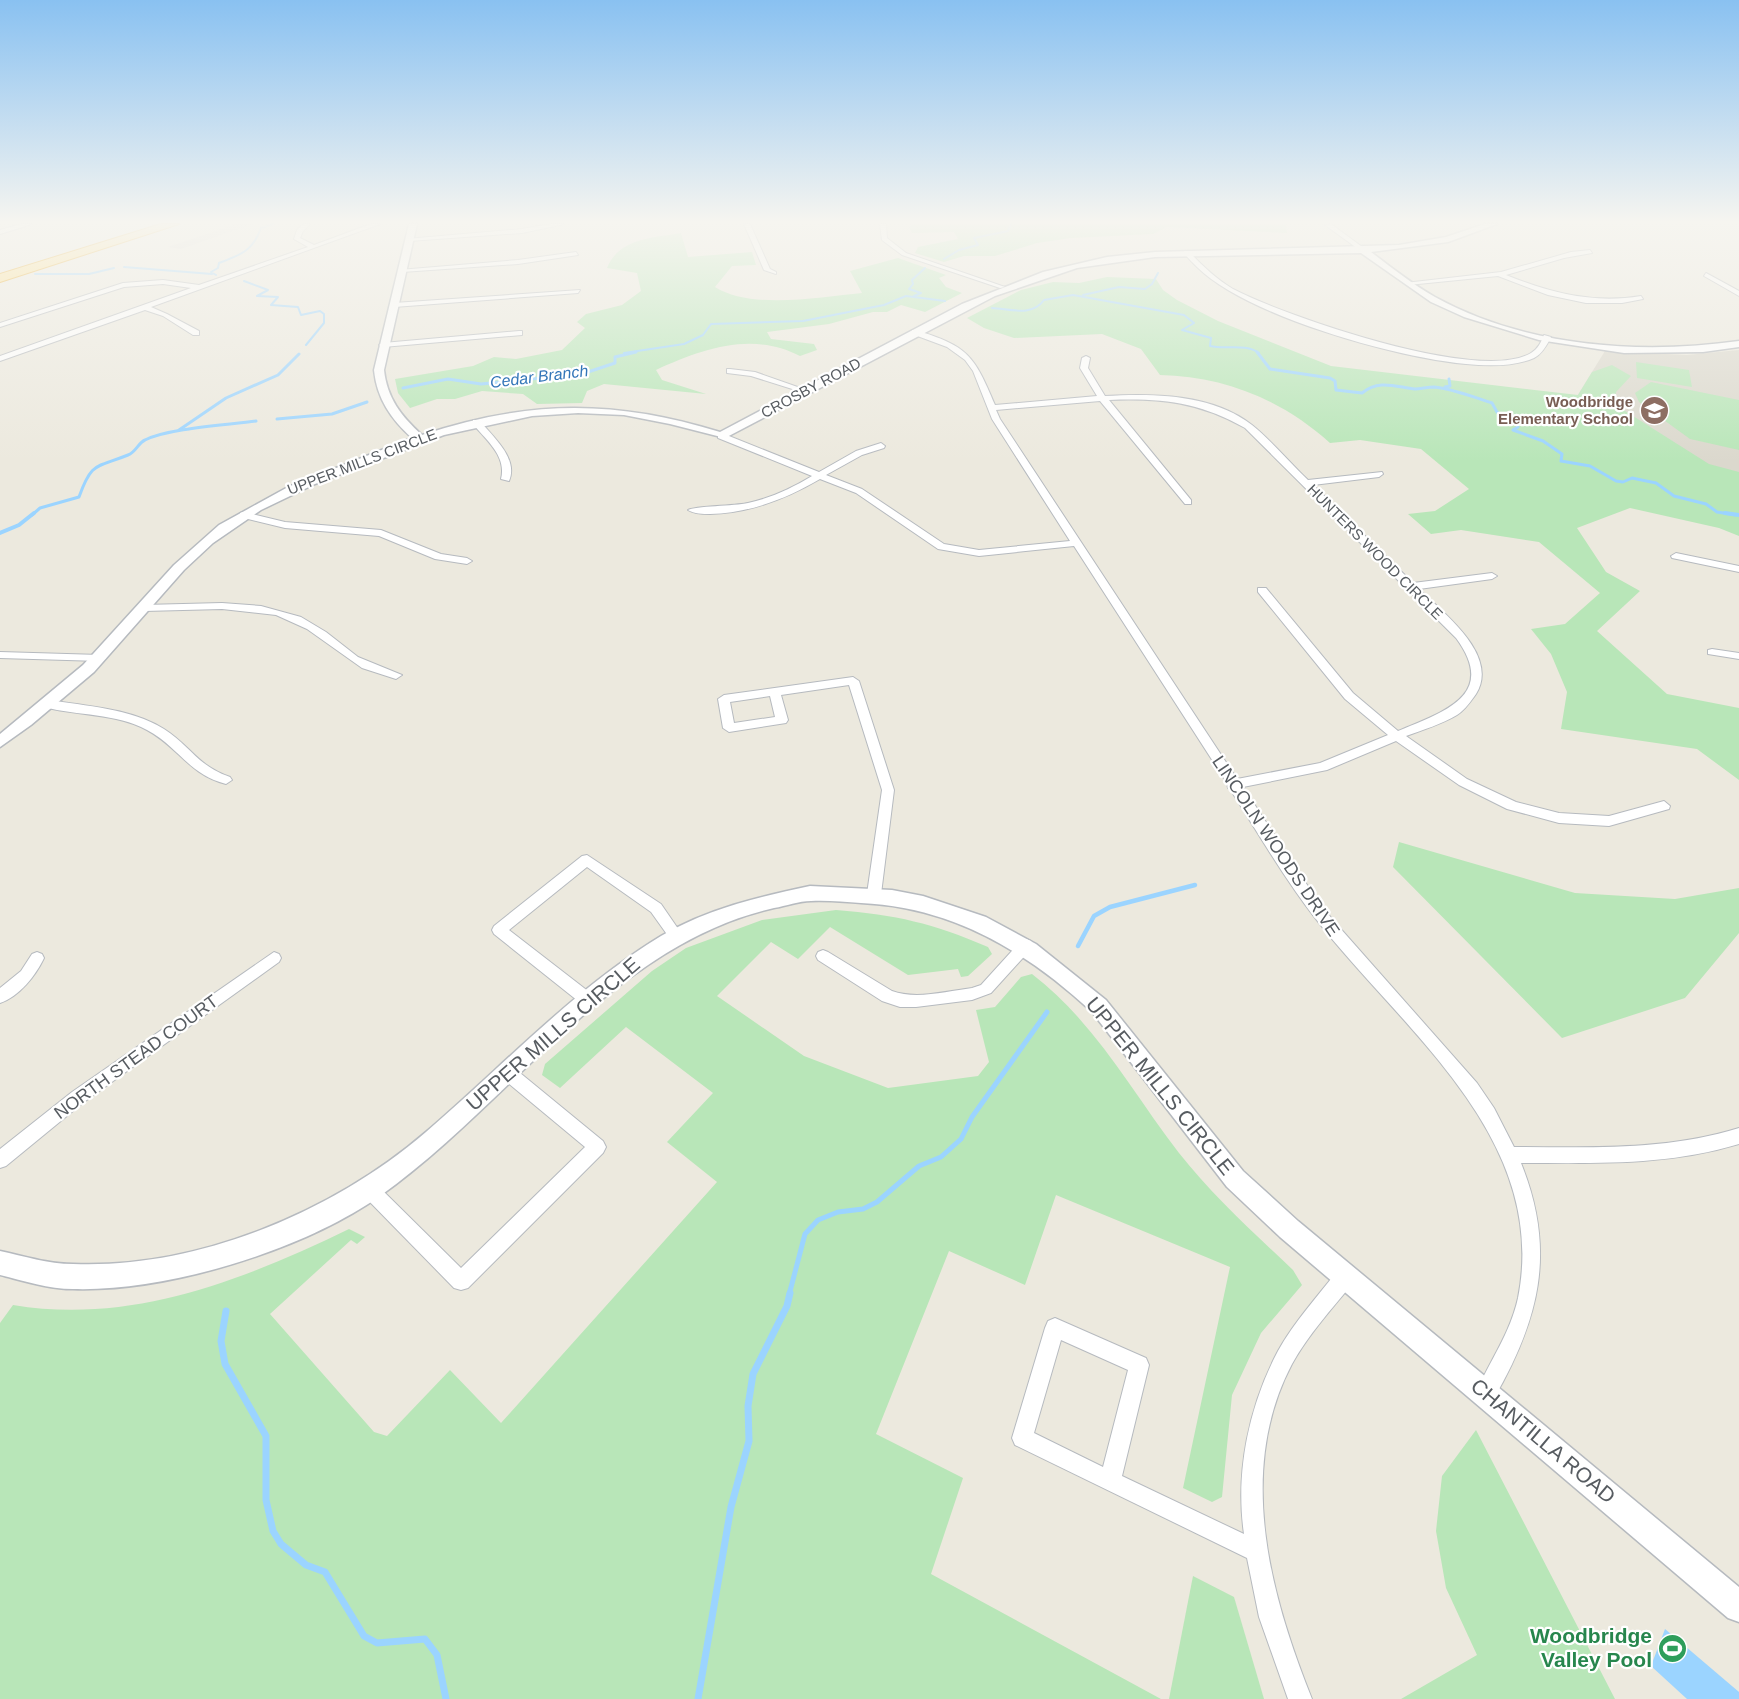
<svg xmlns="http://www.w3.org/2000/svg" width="1739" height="1699" font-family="Helvetica,sans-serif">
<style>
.industrial{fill:#dfdcd6}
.education{fill:#dbd8cd}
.green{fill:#b8e6b8}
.water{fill:#9bd4ff}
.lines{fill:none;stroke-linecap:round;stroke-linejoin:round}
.stream-far5{stroke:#9bd4ff;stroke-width:2}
.stream-far4{stroke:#9bd4ff;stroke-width:3}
.stream-far3{stroke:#9bd4ff;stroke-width:4}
.stream-far2{stroke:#9bd4ff;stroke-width:4.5}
.stream-far1{stroke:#9bd4ff;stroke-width:5}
.stream{stroke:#9bd4ff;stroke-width:7}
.minor-casing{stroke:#b6babf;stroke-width:2}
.tertiary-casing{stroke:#b6babf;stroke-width:3}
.motorway-casing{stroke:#ea9f00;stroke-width:2}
.minor{fill:#fff;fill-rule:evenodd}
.tertiary{fill:#fff;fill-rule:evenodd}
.motorway{fill:#ffde82;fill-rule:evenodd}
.labels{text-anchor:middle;stroke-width:4.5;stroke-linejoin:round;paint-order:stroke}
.far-street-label{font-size:15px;fill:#575c61;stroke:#fff}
.far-education-label{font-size:15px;font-weight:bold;fill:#785e54;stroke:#fff;text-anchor:end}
.far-water-label{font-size:16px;font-style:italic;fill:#3275b8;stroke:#fff}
.street-label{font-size:18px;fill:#575c61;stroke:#fff}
.near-street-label{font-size:21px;fill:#575c61;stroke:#fff}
.near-leisure-label{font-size:21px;font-weight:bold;fill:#27864d;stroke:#fff;text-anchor:end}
</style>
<rect width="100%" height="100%" fill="#ece9de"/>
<polygon class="industrial" points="236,224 253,224 181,249 168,247"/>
<polygon class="education" points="1739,350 1739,501 1558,427 1605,351 1687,355"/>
<g class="green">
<polygon points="913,224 1286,224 1287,233 1167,227 1153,234 1071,238 1037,243 995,256 964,256 944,262 915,253 918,247 958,239 954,232 912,233 909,227"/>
<path d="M681,233L688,257L752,252L756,265L732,266L715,287C751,310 820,297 862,293L850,271L898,258L946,275L939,278L946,287L962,293L925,312L901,305L887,312H873L829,324L767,332L771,339L814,344L817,350L800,356C752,331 702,349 656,370L662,380L706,394L604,384L587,391L582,403L537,404L523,394L482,391L455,399H437L410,408L398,393L395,379L473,366L494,357L516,359L562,350L585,328L577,322L586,314L622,305L641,291L637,273L607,268C619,238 653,238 681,233Z"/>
<path d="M1107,277L1156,279L1163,290L1177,300L1218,321L1331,366L1578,395L1592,372L1612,365L1631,376L1616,392L1614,404L1709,464L1739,472V536L1719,528L1630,508L1577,528L1606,572L1640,591L1597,631L1667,694L1739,708V780L1697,749L1561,729L1567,692L1551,654L1531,629L1565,624L1600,593L1539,542L1461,530L1431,534L1408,514L1435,511L1469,489L1421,449L1360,440L1330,443C1282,400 1224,376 1160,375L1141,349L1102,334L1014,338L984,328L967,318L1021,290L1053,282L1079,283Z"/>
<polygon points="1636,362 1689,370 1692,387 1637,378"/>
<polygon points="1651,382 1739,400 1739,450 1690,439 1639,402 1635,393"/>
<polygon points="1399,842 1575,893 1675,899 1739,888 1739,933 1685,998 1562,1038 1393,867"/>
<path d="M836,910C897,915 932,923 988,947L992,954L968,976L961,977L958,969L908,975L830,927L798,959L771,942L717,996L804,1056L888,1088L978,1076L989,1062L976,1010L995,1007L1021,977L1032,974C1094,1021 1132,1092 1179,1153C1213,1196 1253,1232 1293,1270L1302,1285L1261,1333L1232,1395L1222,1497L1212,1502L1183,1488L1230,1267L1056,1195L1025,1285L949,1251L876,1434L963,1478L931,1574L1161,1699H0V1323L13,1305C131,1325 244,1280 349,1229L365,1237L357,1244L351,1240L270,1314L374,1432L387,1436L450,1370L501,1423L717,1182L667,1142L713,1093L626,1027L560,1088L542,1075L545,1064L652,971L686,948L762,920Z"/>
<polygon points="1476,1430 1615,1699 1401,1699 1477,1655 1446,1588 1436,1531 1442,1476"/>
<polygon points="1193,1576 1234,1597 1264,1699 1169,1699"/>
</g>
<polygon class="water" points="1665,1629 1739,1692 1739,1699 1687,1699 1651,1666"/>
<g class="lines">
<g class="stream-far5">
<polyline points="944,259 959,250 978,245 974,238 1008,231 1011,224"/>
<polyline points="124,267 212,274"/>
<polyline points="35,274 89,274 114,268"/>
<path d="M216,275L211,272L218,268L219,263C240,255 253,251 261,228L273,224"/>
<polyline points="244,281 268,290 257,296 278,297 271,305 298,307 301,315 320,311 324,314 324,323 306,345"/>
<polyline points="1083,295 1119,287 1145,289 1152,284 1158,273"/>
<polyline points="914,296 921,293 909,289 913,284 912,280 925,268"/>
<path d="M992,308C1010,309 1032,317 1044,300L1073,295L1184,315L1194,323L1182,330L1211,338L1210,346C1226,350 1245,343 1259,353"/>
<polyline points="624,353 684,344 703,335 711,324 803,321 884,305 906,296 945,301"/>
</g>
<g class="stream-far4">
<path d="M1257,352L1270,369L1330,378L1335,381L1336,390L1362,393C1379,379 1396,387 1415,389C1421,389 1427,387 1434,387C1454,389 1473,397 1492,403L1497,412L1517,424L1518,427L1513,430L1543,441L1562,454L1561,461L1590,466L1616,481L1623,482L1632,478L1656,483L1674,496L1706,504L1717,512L1736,515"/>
<polyline points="1445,387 1450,386 1449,379"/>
<polyline points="403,388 448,379 481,384 582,374 615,363 615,357 636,352"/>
<polyline points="277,419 332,414 367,402"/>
<polyline points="179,430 226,398 278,375 299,354"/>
<path d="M32,515L40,508L79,497C92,461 96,468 128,455C136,452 138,443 145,440C169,428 228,425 256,421"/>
</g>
<g class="stream-far3">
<polyline points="1725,513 1739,515"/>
<polyline points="0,533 19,525 34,513"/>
</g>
<polyline class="stream-far2" points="1078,946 1094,916 1110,907 1195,885"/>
<polyline class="stream-far1" points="789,1295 805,1234 818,1220 838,1212 863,1209 877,1202 919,1166 941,1157 961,1139 972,1117 1047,1012"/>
<g class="stream">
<polyline points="226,1311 221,1341 225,1364 266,1436 266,1500 273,1531 281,1544 306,1565 325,1572 364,1636 377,1643 425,1639 437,1655 446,1699"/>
<polyline points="698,1699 731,1507 749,1441 748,1406 753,1374 787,1306 790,1293"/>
</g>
<defs>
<g id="minor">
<polygon points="21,224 32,224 0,234 0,230"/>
<polygon points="303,224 310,224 303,231 300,238 314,245 371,224 380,224 151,307 167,314 199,331 199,335 193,335 163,316 145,310 0,361 0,356 191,288 163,284 124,287 0,327 0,323 123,283 163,280 199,285 308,247 294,239 297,230"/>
<polygon points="550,224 565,224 522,233 409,241 406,239 522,229"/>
<polygon points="744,224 750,224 770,269 776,272 776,274 764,270"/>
<polygon points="880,224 886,224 887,238 906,253 1005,287 1000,288 902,255 882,240"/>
<polygon points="1331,224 1365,249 1365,251 1361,251 1325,225"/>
<path d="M1590,250L1592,253L1564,258L1506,275C1551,293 1593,304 1641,296L1643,299L1622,303H1586L1548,295L1498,276L1408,285L1405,283L1501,272L1571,252Z"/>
<path d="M1184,251H1188C1202,265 1216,279 1233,289C1285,316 1480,384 1531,353C1538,349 1541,342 1544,335L1551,337C1547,345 1542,354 1534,358C1514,367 1487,366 1466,364C1396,358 1247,316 1197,267C1192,262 1185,256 1184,251Z"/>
<polygon points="576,252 578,255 518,264 402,272 399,270 518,260"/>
<polygon points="1706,273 1739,291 1739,296 1704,276"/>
<polygon points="580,290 578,293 394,307 391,305 394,303"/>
<path d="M915,330C968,346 974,355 995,405L1097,396L1080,368L1082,358L1086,356L1090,358L1088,368L1105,396C1153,393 1213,394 1252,425C1272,441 1289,462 1308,480L1382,472L1383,474L1379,477L1313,485L1413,583L1492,573L1497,576L1492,579L1419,589C1443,613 1500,655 1476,694C1471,701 1465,710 1457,715C1442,724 1423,730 1406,736L1467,779L1516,802L1559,813L1609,816L1664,801L1670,806L1669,809L1609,826L1559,823L1507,809L1459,785L1396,741L1327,770L1243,787L1313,894L1332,919L1477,1083L1494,1108L1514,1147C1590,1147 1665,1151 1739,1128V1144C1667,1166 1595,1163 1521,1163C1557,1252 1539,1320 1493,1400L1486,1403L1479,1400L1476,1393C1490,1360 1510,1334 1518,1298C1549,1142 1410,1036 1323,928C1288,885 1260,836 1230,789L1228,788L1227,783L1074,546L979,556L938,549L856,493L820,479C786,499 750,513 710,514C703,514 694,514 688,510C694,506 735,506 748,503C771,498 792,488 812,476L718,438V434H724L819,472L856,451L881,443L885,446L884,448L862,455L826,475L862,489L944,544L979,550L1070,541L992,419L973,371L965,360L947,347L912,334V330ZM1109,400C1161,398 1199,402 1245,428L1456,638C1499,696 1442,712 1398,731L1353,693L1266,588H1258V592L1345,699L1388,735L1320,763L1237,779L1000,419L996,410L1100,401L1185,504H1191V500Z"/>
<polygon points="519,331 522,331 522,335 383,347 379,345 383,343"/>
<polygon points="730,369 755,372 809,391 805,393 751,376 727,373 727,369"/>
<path d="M473,420H479C492,436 519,458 509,481L501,479C507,456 486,440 473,424Z"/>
<polygon points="243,512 285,522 381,530 441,554 467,558 472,561 467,564 435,559 379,536 285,528 240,517 240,513"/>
<polygon points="1676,553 1739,566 1739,572 1672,558 1671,556"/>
<polygon points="222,603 261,606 301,617 326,632 358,657 402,675 396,679 362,668 307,629 276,615 222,609 144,611 139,608 144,605"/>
<polygon points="1712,649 1739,653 1739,659 1708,654 1708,650"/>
<polygon points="0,652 100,655 106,658 100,661 0,658"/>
<path d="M853,677L859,681L894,790L881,894L879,898H869L867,894L882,790L849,685L781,695L788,720L786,723L729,732L723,728L718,699L724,695ZM770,696L775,717L734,723L730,702Z"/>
<path d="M48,700C86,706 130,708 164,729C191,746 196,765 230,777L232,780L226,784C188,774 179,747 147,730C116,713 78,716 44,707L42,704L44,701Z"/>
<polygon points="587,855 661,904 683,936 681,940 676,942 671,940 651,912 587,867 509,930 593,995 596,1000 593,1005 588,1006 583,1005 494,934 492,930 494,926 582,856"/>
<path d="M1026,939L1031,941L1033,945L1031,949L991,993L972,1000L916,1007H900L882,1001L818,960L816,956L818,952L823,950L828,952L892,991C916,1000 948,991 972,988L981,985L1021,941Z"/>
<path d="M37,952L42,954L44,958C36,975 19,997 0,1003V988L21,971L32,954Z"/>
<polygon points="274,952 279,954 281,958 279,962 84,1102 6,1166 0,1168 0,1149 72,1092"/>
<polygon points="508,1066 514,1068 603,1141 606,1147 603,1153 468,1288 461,1290 454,1288 363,1195 360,1189 363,1183 369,1180 375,1183 461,1268 585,1147 502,1078 500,1073 502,1068"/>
<path d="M1345,1268L1352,1270L1354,1277L1352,1284C1331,1310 1308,1335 1292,1364C1236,1470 1270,1595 1312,1699H1288L1259,1617L1247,1558L1015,1445L1012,1438L1045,1328L1048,1321L1055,1318L1146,1358L1149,1365L1122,1476L1244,1534C1235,1472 1249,1406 1278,1351C1294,1322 1318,1296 1338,1270ZM1061,1340L1128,1370L1103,1467L1034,1433Z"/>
</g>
<g id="tertiary">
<path d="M409,224H417L384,370C387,398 401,416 422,435C528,400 614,399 720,432L962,304L1043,272L1107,257L1155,252L1399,245L1446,237L1485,224H1497L1448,242L1371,252C1392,268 1412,284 1435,297C1526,347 1639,355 1739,341V347L1703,352L1624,353L1539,340L1464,317L1431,302L1361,253L1155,257L1077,268L995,296L725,438L670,424L624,415L578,413L532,416L444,435L315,484L261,510L213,543L184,570L94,672L31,725L0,747V734L83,665L174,565L219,525L288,487L412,438C391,419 377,399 374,370Z"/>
<path d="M810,886L892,890L923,896L986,917L1036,944L1106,1000L1243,1171L1298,1221L1739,1587V1622L1728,1618L1280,1237L1227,1187L1092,1012C1026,951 952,907 861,903C844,902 827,900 811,901C799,901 786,906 774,908C613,944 510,1104 380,1196C303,1250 168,1292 73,1289C49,1289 24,1281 0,1275V1251C24,1256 48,1264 73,1264C197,1269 333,1212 426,1132C503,1066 574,989 661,936C707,909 758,897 810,886Z"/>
</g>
<polygon id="motorway" points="161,224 179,224 0,282 0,274"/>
</defs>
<use href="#minor" class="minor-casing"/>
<use href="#tertiary" class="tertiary-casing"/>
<use href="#motorway" class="motorway-casing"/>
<use href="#minor" class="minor"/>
<use href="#tertiary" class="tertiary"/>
<use href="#motorway" class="motorway"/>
</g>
<linearGradient id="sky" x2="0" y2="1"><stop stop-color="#89c1f1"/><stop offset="0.48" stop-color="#f6f5f0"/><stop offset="1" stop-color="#f6f5f0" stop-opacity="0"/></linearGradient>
<rect width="1739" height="462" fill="url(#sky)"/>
<defs>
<symbol id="school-disc" viewBox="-11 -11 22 22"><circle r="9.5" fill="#8d6e63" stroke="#fff"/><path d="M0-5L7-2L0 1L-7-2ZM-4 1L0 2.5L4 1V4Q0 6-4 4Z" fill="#fff"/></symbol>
<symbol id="stadium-disc" viewBox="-11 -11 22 22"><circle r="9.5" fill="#2e9e5b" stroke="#fff"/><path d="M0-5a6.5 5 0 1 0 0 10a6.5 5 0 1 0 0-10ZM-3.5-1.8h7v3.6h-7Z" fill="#fff"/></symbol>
</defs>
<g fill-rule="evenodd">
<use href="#school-disc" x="1638" y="394" width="33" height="33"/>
<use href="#stadium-disc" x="1656" y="1632" width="33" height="33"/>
</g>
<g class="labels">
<g class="far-street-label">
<text transform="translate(811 388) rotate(-28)" y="5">CROSBY ROAD</text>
<text transform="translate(362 462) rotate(-21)" y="5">UPPER MILLS CIRCLE</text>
<text transform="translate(1375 552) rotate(45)" y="5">HUNTERS WOOD CIRCLE</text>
</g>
<g class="far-education-label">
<text x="1633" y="407">Woodbridge<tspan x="1633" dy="17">Elementary School</tspan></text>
</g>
<g class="far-water-label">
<text transform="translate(539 376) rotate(-7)" y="6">Cedar Branch</text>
</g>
<g class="street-label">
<text transform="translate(1276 846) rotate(56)" y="6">LINCOLN WOODS DRIVE</text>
<text transform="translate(136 1057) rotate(-36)" y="6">NORTH STEAD COURT</text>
</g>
<g class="near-street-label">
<text transform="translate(553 1034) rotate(-41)" y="7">UPPER MILLS CIRCLE</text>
<text transform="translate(1160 1086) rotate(51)" y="7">UPPER MILLS CIRCLE</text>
<text transform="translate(1543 1441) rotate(40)" y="7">CHANTILLA ROAD</text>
</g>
<g class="near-leisure-label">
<text x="1652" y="1643">Woodbridge<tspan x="1652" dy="24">Valley Pool</tspan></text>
</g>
</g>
</svg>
